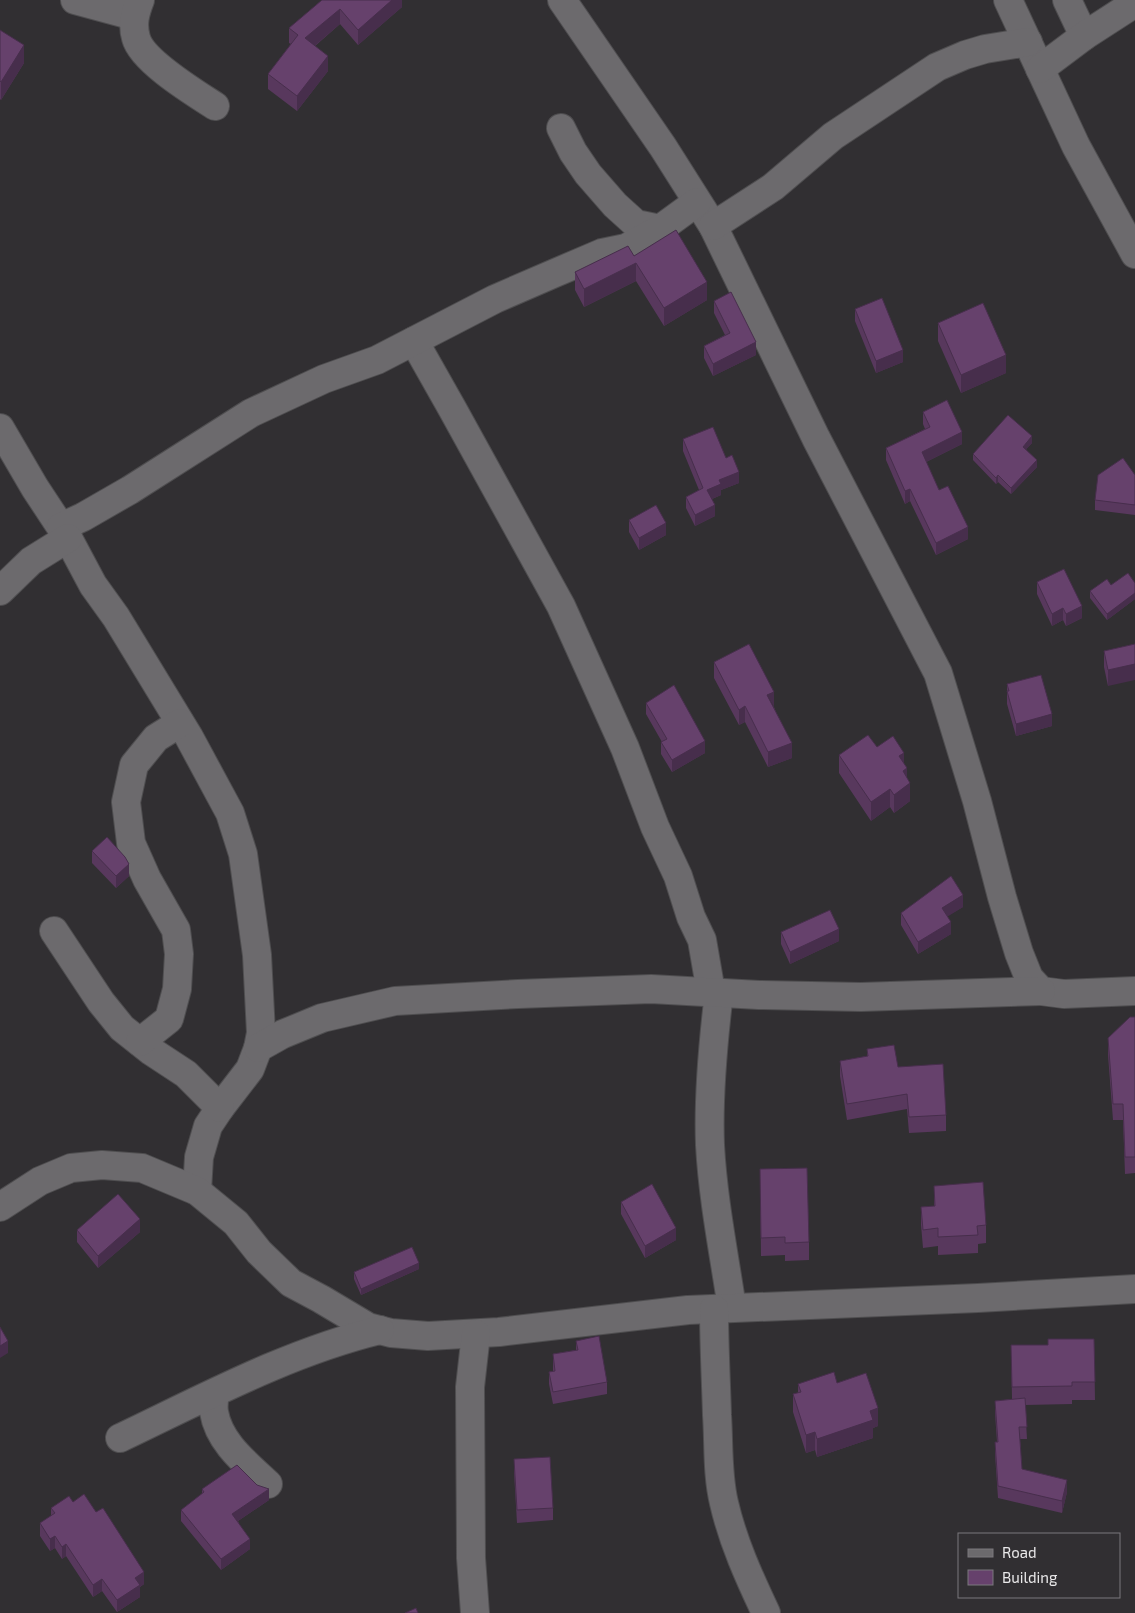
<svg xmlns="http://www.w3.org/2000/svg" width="1135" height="1613" font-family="'Exo 2',sans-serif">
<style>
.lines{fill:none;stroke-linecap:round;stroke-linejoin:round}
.minor-casing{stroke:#4f4e50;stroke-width:30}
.minor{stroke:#6c6a6d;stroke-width:28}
.wall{fill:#58385d}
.shaded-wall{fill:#472e4c}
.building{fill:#66416c;stroke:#472e4c}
</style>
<rect width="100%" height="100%" fill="#312f32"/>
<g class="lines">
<defs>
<g id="minor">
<polyline points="75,0 134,16"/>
<path d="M140,0C135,13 132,24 136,38C142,61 195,93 215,106"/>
<polyline points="562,0 663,147 713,226 816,438 938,673 977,801 1002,897 1019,953 1029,978 1041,991 1064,994 1135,991"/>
<polyline points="1008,0 1076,146 1135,254"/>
<polyline points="1067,0 1084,36"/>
<polyline points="1040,69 1084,36 1135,3"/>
<polyline points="561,128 573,152 588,174 615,205 636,224 660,229"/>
<polyline points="713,226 773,187 833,136 937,67 965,55 985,49 1028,42"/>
<polyline points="414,341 453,410 561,606 625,748 655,827 678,876 691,917 702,940 711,992"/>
<polyline points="0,428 35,488 68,538 93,585 116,617 189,737 230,813 243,854 257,955 261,1033 258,1048 250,1069 220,1108 208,1126 199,1157 197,1191"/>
<polyline points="61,527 83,517 130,490 251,413 324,379 377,360 495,299 555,273 602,253 626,248 660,229 697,202"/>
<polyline points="0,591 31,561 68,538"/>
<polyline points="54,931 101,1002 122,1028 151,1051 186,1074 220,1108"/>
<path d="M719,993C713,1043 708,1094 710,1145C713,1200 724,1254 732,1308"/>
<polyline points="140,1042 169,1019 177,989 179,954 176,930 147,879 131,843 126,802 134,765 156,738 180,723"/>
<polyline points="258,1048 283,1034 322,1018 395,1001 518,994 651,989 759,995 861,997 1041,991"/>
<polyline points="0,1207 40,1181 71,1168 102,1165 142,1168 197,1191 236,1223 259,1252 291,1283 321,1299 368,1327 391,1333 428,1336 499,1332 688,1310 978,1298 1135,1289"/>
<path d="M714,1309C714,1344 716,1380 717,1415C719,1444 717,1474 724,1503C733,1542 749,1577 766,1613"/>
<path d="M215,1393C214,1399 213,1406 214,1412C219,1443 247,1464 268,1484"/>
<path d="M120,1438C204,1398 289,1352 380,1330"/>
<polyline points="475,1613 471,1558 470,1387 476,1334"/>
</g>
</defs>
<use href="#minor" class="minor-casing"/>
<use href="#minor" class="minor"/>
</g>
<g class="wall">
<polygon points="322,0 402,0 402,7 358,45 340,24 315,46 328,71 297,111 268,89 268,74 291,44 289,43 289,28"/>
<polygon points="0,30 24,63 1,100 0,99"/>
<polygon points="634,256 707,300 664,326 636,281 584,307 575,290 575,272"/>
<polygon points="714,301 756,355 713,376 704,358 704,346 725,335 714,313"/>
<polygon points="855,309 903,362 876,373 855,321"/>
<polygon points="938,323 1006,373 961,393 938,341"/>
<polygon points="923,412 962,444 926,462 939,490 968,539 936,555 910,501 905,504 886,460 886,448 925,429 923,424"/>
<polygon points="683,439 726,458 739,483 721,490 721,495 712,499 715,516 695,526 686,508 686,497 699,490 683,451"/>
<polygon points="1032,443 1026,449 1037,467 1011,494 998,482 996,484 973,460 973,454"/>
<polygon points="1135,475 1135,515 1095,510 1095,500"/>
<polygon points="629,520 666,535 639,550 629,532"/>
<polygon points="1037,582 1082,618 1066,626 1063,620 1052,626 1037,594"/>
<polygon points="1135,583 1135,599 1107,620 1090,598 1090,591 1111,585"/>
<polygon points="1135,644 1108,686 1104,667 1104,651"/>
<polygon points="714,662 774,707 792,758 768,767 745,722 739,725 714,678"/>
<polygon points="1007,684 1052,726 1016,736 1007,704"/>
<polygon points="646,703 705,753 672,772 661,754 661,742 662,742 646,714"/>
<polygon points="877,747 904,764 910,801 894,813 890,807 871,821 839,773 839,755"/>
<polygon points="92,851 129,876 116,888 92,863"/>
<polygon points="963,907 947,916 951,934 918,954 901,925 901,913"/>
<polygon points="781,932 839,941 790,964 781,944"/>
<polygon points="1135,1017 1135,1173 1125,1174 1123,1120 1113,1120 1108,1055 1108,1038"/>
<polygon points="867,1049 898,1067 946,1115 946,1131 909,1133 907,1109 847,1120 840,1076 840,1061 867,1056"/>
<polygon points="760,1169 809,1242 809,1260 785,1261 785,1255 761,1256"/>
<polygon points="934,1186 986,1225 986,1243 978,1244 978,1253 938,1255 938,1246 923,1248 921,1225 921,1207 934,1206"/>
<polygon points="621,1202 676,1240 645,1258 621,1214"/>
<polygon points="77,1230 140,1232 98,1268 77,1242"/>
<polygon points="419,1269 361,1295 354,1279 354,1272"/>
<polygon points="1094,1339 1095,1400 1072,1400 1072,1404 1025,1405 1027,1439 1020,1439 1022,1469 1067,1492 1062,1513 998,1498 995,1454 995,1442 997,1442 995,1413 995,1401 1012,1399 1011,1345 1048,1345"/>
<polygon points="576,1341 607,1382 607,1394 553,1404 549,1384 549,1372 553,1371 553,1354 576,1350"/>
<polygon points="798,1384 878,1426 873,1428 873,1438 817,1457 815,1450 806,1453 793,1412 793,1394 798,1393"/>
<polygon points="514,1459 553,1508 553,1520 517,1523 514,1472"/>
<polygon points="202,1489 269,1500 238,1521 250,1549 221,1570 181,1521 181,1510 202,1494"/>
<polygon points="73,1502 144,1584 140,1587 140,1597 117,1612 102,1591 93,1597 66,1556 62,1559 55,1548 50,1551 40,1536 40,1523 51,1516 51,1508"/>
</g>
<g class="shaded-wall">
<polygon points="392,0 402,0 402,7 358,45 358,30"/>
<polygon points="340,9 340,24 305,54 305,38"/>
<polygon points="24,45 24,63 1,100 1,82"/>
<polygon points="328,56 328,71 297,111 297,96"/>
<polygon points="636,263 636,281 584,307 584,289"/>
<polygon points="707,282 707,300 664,326 664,308"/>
<polygon points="756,342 756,355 713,376 713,364"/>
<polygon points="903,350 903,362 876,373 876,361"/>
<polygon points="1006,355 1006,373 961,393 961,375"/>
<polygon points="962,432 962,444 922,464 922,452"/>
<polygon points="1032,436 1032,443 1023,453 1023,447"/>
<polygon points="1037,460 1037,467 1011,494 1011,488"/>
<polygon points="739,472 739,483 721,490 721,495 707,501 707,490 719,480"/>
<polygon points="998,475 998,482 996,484 996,478"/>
<polygon points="910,489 910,501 905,504 905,491"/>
<polygon points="715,505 715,516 695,526 695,515"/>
<polygon points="666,523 666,535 639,550 639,538"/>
<polygon points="968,527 968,539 936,555 936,543"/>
<polygon points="1135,593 1135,599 1107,620 1107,614"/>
<polygon points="1082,606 1082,618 1066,626 1066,614"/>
<polygon points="1063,608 1063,620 1052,626 1052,614"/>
<polygon points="1135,664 1135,680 1108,686 1108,670"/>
<polygon points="774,692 774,707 767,695"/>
<polygon points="745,706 745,722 739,725 739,710"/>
<polygon points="1052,714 1052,726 1016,736 1016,724"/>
<polygon points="705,741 705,753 672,772 672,760"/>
<polygon points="792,743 792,758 768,767 768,752"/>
<polygon points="904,753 904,770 907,768 907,786 910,783 910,801 894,813 894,795 899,756"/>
<polygon points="890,789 890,807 871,821 871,802"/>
<polygon points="129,864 129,876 116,888 116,876"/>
<polygon points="963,895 963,907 942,920 942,908"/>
<polygon points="951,922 951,934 918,954 918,942"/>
<polygon points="839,929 839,941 790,964 790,952"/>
<polygon points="140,1219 140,1232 98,1268 98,1256"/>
<polygon points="676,1228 676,1240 645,1258 645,1246"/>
<polygon points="419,1263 419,1269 361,1295 361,1289"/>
<polygon points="8,1341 8,1353 0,1358 0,1346"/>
<polygon points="878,1408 878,1426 873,1428 873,1438 817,1457 817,1439 870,1411"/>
<polygon points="815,1432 815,1450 806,1453 806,1435"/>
<polygon points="1067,1480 1067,1492 1062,1513 1062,1501"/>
<polygon points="269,1489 269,1500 232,1525 232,1514"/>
<polygon points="55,1536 55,1548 50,1551 50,1539"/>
<polygon points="250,1539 250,1549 221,1570 221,1559"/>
<polygon points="66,1544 66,1556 62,1559 62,1547"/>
<polygon points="144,1572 144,1584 140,1587 140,1597 117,1612 117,1600 135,1578"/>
<polygon points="102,1579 102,1591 93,1597 93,1585"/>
</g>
<g class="building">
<polygon points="322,0 392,0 358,30 340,9 305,38 328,56 297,96 268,74 298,35 289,28"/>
<polygon points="0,30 24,45 1,82 0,81"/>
<polygon points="676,230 707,282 664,308 636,263 584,289 575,272 628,246 634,256"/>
<polygon points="731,292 756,342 713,364 704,346 730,333 714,301"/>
<polygon points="882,298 903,350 876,361 855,309"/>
<polygon points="983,303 1006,355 961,375 938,323"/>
<polygon points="947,400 962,432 922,452 939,490 948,486 968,527 936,543 910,489 905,491 886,448 930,427 923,412"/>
<polygon points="1008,415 1032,436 1023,447 1037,460 1011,488 998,475 996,478 973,454"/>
<polygon points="713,427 726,458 732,455 739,472 719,480 721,484 707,490 715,505 695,515 686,497 703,488 683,439"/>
<polygon points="1123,458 1135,475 1135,505 1095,500 1098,475"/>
<polygon points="656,505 666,523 639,538 629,520"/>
<polygon points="1064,569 1082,606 1066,614 1063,608 1052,614 1037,582"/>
<polygon points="1128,573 1135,583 1135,593 1107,614 1090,591 1107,579 1111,585"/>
<polygon points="749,644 774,692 767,695 792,743 768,752 745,706 739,710 714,662"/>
<polygon points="1135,644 1135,664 1108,670 1104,651"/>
<polygon points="1041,675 1052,714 1016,724 1007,691 1009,691 1007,684"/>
<polygon points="674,685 705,741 672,760 661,742 667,739 646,703"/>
<polygon points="868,735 877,747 893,736 904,753 899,756 907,768 903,771 910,783 894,795 890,789 871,802 839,755"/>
<polygon points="107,837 125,857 129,864 116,876 92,851"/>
<polygon points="951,876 963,895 942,908 951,922 918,942 901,913"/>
<polygon points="830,910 839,929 790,952 781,932"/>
<polygon points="1130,1017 1135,1017 1135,1157 1125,1157 1123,1104 1113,1104 1108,1038"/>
<polygon points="894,1045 898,1067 943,1064 946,1115 909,1117 907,1094 847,1104 840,1061 868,1056 867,1049"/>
<polygon points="807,1168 809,1242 785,1243 785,1237 761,1238 760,1169"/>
<polygon points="983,1182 986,1225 977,1226 978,1235 938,1237 938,1228 923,1230 921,1207 935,1206 934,1186"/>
<polygon points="652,1184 676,1228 645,1246 621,1202"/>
<polygon points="118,1194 140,1219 98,1256 77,1230"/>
<polygon points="412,1247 419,1263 361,1289 354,1272"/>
<polygon points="0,1327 8,1341 0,1346"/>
<polygon points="599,1336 607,1382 553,1392 549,1372 555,1371 553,1354 578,1350 576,1341"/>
<polygon points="1048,1339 1094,1339 1095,1382 1072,1382 1072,1386 1012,1387 1011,1345 1048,1345"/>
<polygon points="834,1372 837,1383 866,1373 878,1408 870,1411 873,1420 817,1439 815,1432 806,1435 793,1394 801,1392 798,1384"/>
<polygon points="1025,1398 1027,1427 1019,1427 1022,1469 1067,1480 1062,1501 998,1486 995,1442 998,1442 995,1401"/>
<polygon points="550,1457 553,1508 517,1510 514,1459"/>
<polygon points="237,1465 257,1485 269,1489 232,1514 250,1539 221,1559 181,1510 204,1492 202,1489"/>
<polygon points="84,1494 96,1512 103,1508 144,1572 135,1578 140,1585 117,1600 102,1579 93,1585 66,1544 62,1547 55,1536 50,1539 40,1523 55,1513 51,1508 69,1496 73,1502"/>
<polygon points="416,1608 418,1613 405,1613"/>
</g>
<rect x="958" y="1533" width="162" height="65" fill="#312f32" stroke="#7b797c"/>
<rect x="968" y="1549" width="25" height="8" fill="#6c6a6d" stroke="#7b797c"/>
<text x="1002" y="1558" font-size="15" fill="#eae9ea">Road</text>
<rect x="968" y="1570" width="25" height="15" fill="#66416c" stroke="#7b797c"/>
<text x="1002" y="1583" font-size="15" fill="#eae9ea">Building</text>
</svg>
